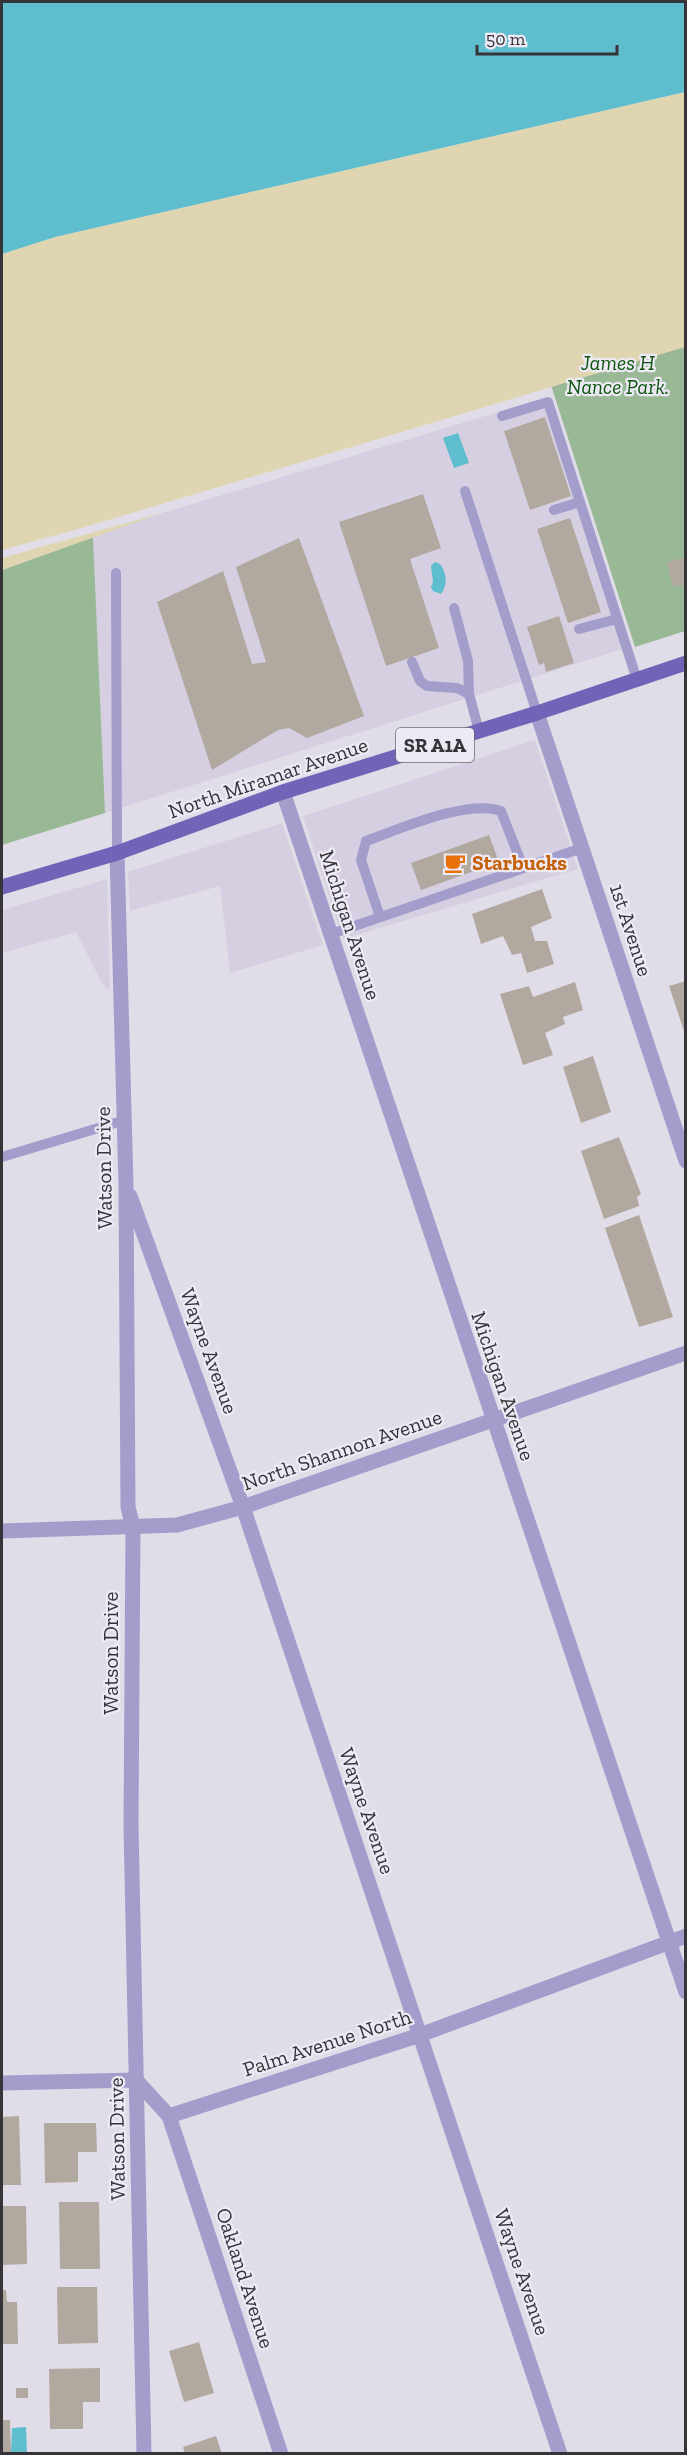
<svg xmlns="http://www.w3.org/2000/svg" width="687" height="2455" font-family="'Zilla Slab',serif">
<style>
.built{fill:#d6cfe1}
.green{fill:#99b896}
.sand{fill:#dfd6b1}
.water{fill:#5ebece}
.building{fill:#b1a9a0}
.lines{fill:none;stroke-linecap:round;stroke-linejoin:round}
.lane{stroke:#a39dcc;stroke-width:10}
.street{stroke:#a39dcc;stroke-width:15}
.primary{stroke:#7363b8;stroke-width:15}
.labels{text-anchor:middle;stroke-width:4.5;stroke-linejoin:round;paint-order:stroke}
.shield{fill:#eeeaf5;stroke:#6d6b71;stroke-width:1.5}
.shield-label{font-size:20px;font-weight:bold;fill:#363438}
.park-label{font-size:21px;font-style:italic;fill:#0c550f;stroke:#eeeaf5}
.street-label{font-size:21px;fill:#363438;stroke:#eeeaf5}
.food-label{font-size:21px;font-weight:bold;fill:#c56008;stroke:#eeeaf5;text-anchor:start}
</style>
<rect width="100%" height="100%" fill="#e1dde8"/>
<g class="built">
<polygon points="545,398 626,648 105,813 93,537 162,513"/>
<polygon points="535,740 578,869 343,939 303,816"/>
<polygon points="282,823 323,945 230,973 220,886 130,911 128,872"/>
<polygon points="107,879 110,990 104,987 76,932 2,953 2,910"/>
</g>
<g class="green">
<polygon points="685,280 685,631 635,647 534,332"/>
<polygon points="93,537 105,813 2,845 2,570"/>
</g>
<g class="sand">
<polygon points="685,92 685,347 85,527 2,550 2,254 55,237"/>
<polygon points="162,513 2,570 2,558"/>
</g>
<g class="water">
<polygon points="2,2 685,2 685,92 55,237 2,254"/>
<polygon points="458,433 469,463 454,468 443,438"/>
<path d="M435,562L440,564C447,573 448,585 441,594L433,591L431,587L433,582L431,566Z"/>
<polygon points="26,2427 27,2453 11,2453 12,2428"/>
</g>
<g class="building">
<polygon points="545,417 571,496 530,510 504,431"/>
<polygon points="423,494 441,548 410,559 439,648 386,666 339,522"/>
<polygon points="570,518 601,612 568,623 537,529"/>
<polygon points="299,538 364,716 307,738 289,728 278,730 212,770 157,602 223,571 252,664 266,662 236,567"/>
<polygon points="686,557 686,584 673,587 667,562"/>
<polygon points="559,616 574,663 546,672 544,663 539,665 527,627"/>
<polygon points="489,835 499,862 421,890 411,863"/>
<polygon points="542,889 552,918 531,927 535,941 547,941 554,964 527,973 521,953 512,955 503,936 481,944 472,914"/>
<polygon points="686,981 686,1033 685,1034 669,986"/>
<polygon points="575,982 583,1010 563,1017 565,1024 545,1033 553,1055 523,1065 500,994 529,986 533,997"/>
<polygon points="593,1056 611,1112 581,1123 563,1067"/>
<polygon points="619,1137 641,1194 637,1197 639,1206 604,1219 581,1151"/>
<polygon points="639,1215 673,1317 639,1327 605,1228"/>
<polygon points="19,2116 21,2185 2,2185 2,2117"/>
<polygon points="44,2123 96,2123 97,2152 78,2152 78,2182 45,2183"/>
<polygon points="59,2202 99,2202 100,2269 60,2269"/>
<polygon points="2,2206 26,2206 27,2264 2,2265"/>
<polygon points="57,2287 97,2287 98,2343 58,2344"/>
<polygon points="2,2290 6,2290 7,2302 17,2302 18,2344 2,2344"/>
<polygon points="199,2342 214,2393 184,2402 169,2351"/>
<polygon points="100,2368 100,2402 83,2402 83,2429 50,2429 49,2369"/>
<rect x="16" y="2388" width="12" height="10"/>
<polygon points="2,2420 10,2420 11,2454 2,2454"/>
<polygon points="216,2436 222,2454 185,2454 183,2447"/>
</g>
<g class="lines">
<g class="lane">
<polyline points="502,416 548,402 637,680"/>
<polyline points="465,491 537,713"/>
<polyline points="554,510 580,502"/>
<polyline points="116,573 117,853"/>
<polyline points="454,608 468,661 469,694 479,731"/>
<polyline points="579,629 617,619"/>
<polyline points="412,662 420,681 427,686 457,688 469,694"/>
<path d="M380,917L361,860L366,841C400,829 467,799 501,811L523,867"/>
<polyline points="331,934 582,848"/>
<polyline points="2,1157 125,1120"/>
</g>
<g class="street">
<polyline points="537,713 686,1161"/>
<polyline points="283,792 686,1992"/>
<polyline points="117,853 126,1185 128,1507 133,1527 131,1825 144,2454"/>
<polyline points="130,1196 243,1507 560,2454"/>
<polyline points="2,1531 177,1525 243,1507 686,1353"/>
<polyline points="2,2083 136,2080 169,2116 420,2035 686,1936"/>
<polyline points="169,2116 281,2454"/>
</g>
<polyline class="primary" points="2,887 117,853 283,792 537,713 686,663"/>
</g>
<defs>
<symbol id="cafe-bare" viewBox="-9 -9 18 18"><path d="M-5.5-4.5H6V0H3Q3 3.5 0 3.5H-2.5Q-5.5 3.5-5.5 0ZM3-3.2v2h1.7v-2ZM-6 4.5H4V6H-6Z" fill="#e8710a" stroke="#eeeaf5" stroke-width="2.5" paint-order="stroke"/></symbol>
</defs>
<g fill-rule="evenodd">
<use href="#cafe-bare" x="440" y="848" width="30" height="30"/>
</g>
<g class="labels">
<rect class="shield" x="396" y="728" width="78" height="34" rx="4.5"/>
<g class="shield-label">
<text x="435" y="752">SR A1A</text>
</g>
<g class="park-label">
<text x="618" y="370">James H<tspan x="618" dy="24">Nance Park.</tspan></text>
</g>
<g class="street-label">
<text transform="translate(268 778) rotate(-19)" y="7">North Miramar Avenue</text>
<text transform="translate(350 925) rotate(72)" y="7">Michigan Avenue</text>
<text transform="translate(631 930) rotate(72)" y="7">1st Avenue</text>
<text transform="translate(104 1168) rotate(-91)" y="7">Watson Drive</text>
<text transform="translate(209 1351) rotate(70)" y="7">Wayne Avenue</text>
<text transform="translate(503 1386) rotate(71)" y="7">Michigan Avenue</text>
<text transform="translate(342 1450) rotate(-19)" y="7">North Shannon Avenue</text>
<text transform="translate(111 1653) rotate(-90)" y="7">Watson Drive</text>
<text transform="translate(367 1811) rotate(71)" y="7">Wayne Avenue</text>
<text transform="translate(327 2043) rotate(-18)" y="7">Palm Avenue North</text>
<text transform="translate(117 2139) rotate(-91)" y="7">Watson Drive</text>
<text transform="translate(522 2272) rotate(71)" y="7">Wayne Avenue</text>
<text transform="translate(245 2278) rotate(72)" y="7">Oakland Avenue</text>
</g>
<g class="food-label">
<text x="472" y="870">Starbucks</text>
</g>
</g>
<rect width="687" height="2455" fill="none" stroke="#363438" stroke-width="6"/>
<path d="M477 45v9h140v-9" fill="none" stroke="#363438" stroke-width="3"/>
<text x="486" y="45" font-size="18" fill="#363438" stroke="#eeeaf5" stroke-width="4.5" paint-order="stroke">50 m</text>
</svg>
